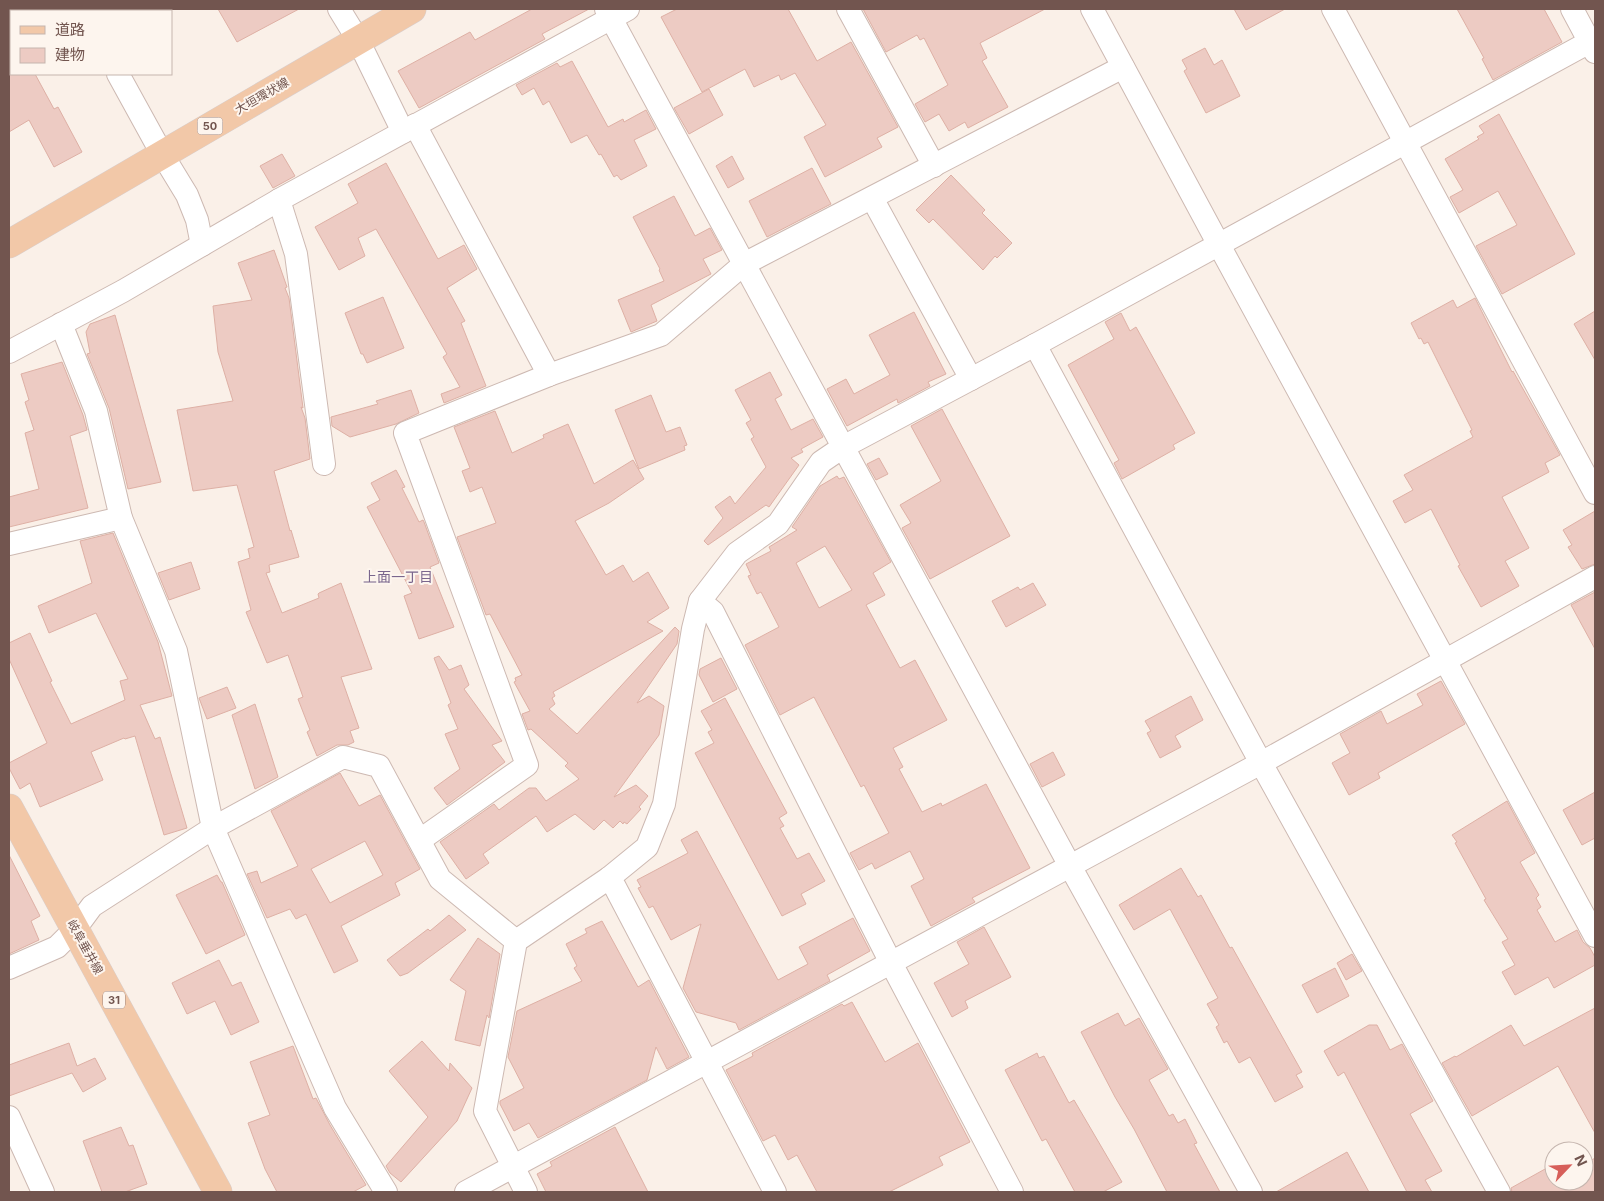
<svg xmlns="http://www.w3.org/2000/svg" width="1604" height="1201" font-family="Inter,'Noto Sans JP',sans-serif">
<style>
.building{fill:#edcbc3;stroke:#deb0a5;fill-rule:evenodd}
.lines{fill:none;stroke-linecap:round;stroke-linejoin:round}
.street-casing{stroke:#cdb9b2;stroke-width:24}
.primary-casing{stroke:#d8cfce;stroke-width:29}
.street{stroke:#fff;stroke-width:22}
.primary{stroke:#f2c8a8;stroke-width:28}
.labels{text-anchor:middle;stroke-width:4;stroke-linejoin:round;paint-order:stroke}
.shield{fill:#fdf5ee;stroke:#9c857f;stroke-width:1}
.shield-label{font-size:11px;font-weight:bold;fill:#72554f}
.street-label{font-size:12px;fill:#72554f;stroke:#fdf5ee}
.neighbourhood-label{font-size:14px;fill:#7a668d;stroke:#fdf5ee}
</style>
<rect width="100%" height="100%" fill="#faf0e8"/>
<g class="building">
<polygon points="218,9 299,9 237,42"/>
<polygon points="532,9 589,9 542,34 545,39 419,108 398,71 470,32 475,40"/>
<polygon points="677,9 788,9 817,61 851,42 898,127 877,138 882,147 825,177 804,137 826,125 795,73 781,80 779,75 754,87 745,69 702,92 661,17"/>
<polygon points="863,9 1045,9 980,43 987,58 982,61 1008,107 968,128 965,122 949,131 939,114 925,122 915,104 948,85 924,38 920,40 917,35 886,52"/>
<polygon points="1234,9 1285,9 1246,30"/>
<polygon points="1457,9 1544,9 1562,42 1493,80 1482,59 1484,58"/>
<polygon points="1205,48 1214,65 1222,60 1240,96 1206,113 1184,71 1187,69 1182,60"/>
<polygon points="572,61 608,127 623,119 624,122 646,110 656,129 634,140 647,166 621,180 617,175 614,177 601,154 599,155 587,135 571,143 549,101 543,105 534,88 522,95 516,85 557,63 560,67"/>
<polygon points="9,74 35,74 54,109 58,107 82,152 54,167 29,120 9,132"/>
<polygon points="709,89 723,115 689,134 674,108"/>
<polygon points="1499,114 1575,254 1502,294 1476,246 1517,225 1498,191 1459,213 1450,197 1463,190 1445,159 1479,139 1477,137 1484,133 1479,126"/>
<polygon points="282,154 295,176 273,188 260,166"/>
<polygon points="732,156 744,179 728,188 716,166"/>
<polygon points="386,163 438,259 464,245 477,269 447,288 465,321 461,323 486,386 444,403 441,394 460,387 443,357 447,354 376,229 358,238 365,256 339,270 315,227 358,203 348,184"/>
<polygon points="812,168 831,204 767,237 749,201"/>
<polygon points="951,175 985,210 982,213 1012,243 997,258 995,256 983,270 933,219 929,223 916,210"/>
<polygon points="674,196 695,236 710,228 722,250 703,259 711,274 651,305 657,321 631,332 618,300 664,281 659,270 660,269 633,217"/>
<polygon points="274,250 287,287 285,288 289,298 303,408 301,407 305,418 310,459 274,471 290,531 291,530 299,557 269,565 270,572 266,573 282,613 319,598 318,594 319,593 341,583 372,669 341,677 359,728 350,731 354,742 348,745 337,745 317,756 307,732 310,730 298,699 303,697 288,655 267,663 246,612 251,610 238,562 250,558 248,549 254,547 237,485 193,491 177,410 233,401 218,352 213,306 252,300 238,263"/>
<polygon points="383,297 404,348 367,363 363,354 361,354 345,313"/>
<polygon points="1475,298 1512,372 1513,371 1560,455 1545,463 1549,472 1502,497 1529,548 1505,561 1519,586 1481,607 1458,566 1460,565 1431,509 1405,523 1393,501 1413,490 1404,475 1473,437 1470,431 1472,430 1428,342 1424,344 1421,338 1419,339 1411,323 1453,300 1457,308"/>
<polygon points="1595,311 1595,360 1574,324"/>
<polygon points="914,312 946,374 928,382 930,386 898,403 897,399 847,426 827,389 846,379 854,394 890,375 869,335"/>
<polygon points="1121,313 1130,331 1136,327 1195,433 1173,445 1175,449 1122,479 1114,463 1119,460 1068,365 1114,339 1105,322"/>
<polygon points="115,315 161,482 128,489 109,408 87,354 90,353 86,332 90,324"/>
<polygon points="62,362 83,415 87,430 70,436 88,508 9,527 9,497 39,489 25,433 34,430 25,402 29,400 21,374"/>
<polygon points="770,372 782,395 775,399 791,430 813,419 823,437 801,449 803,452 791,458 799,465 769,507 766,505 708,545 704,541 723,518 715,507 730,496 735,504 766,467 751,439 754,437 746,423 751,420 735,390"/>
<polygon points="411,390 419,413 396,424 350,437 332,426 331,417 378,404 376,401"/>
<polygon points="651,395 666,432 680,427 687,445 684,446 685,450 639,469 615,410"/>
<polygon points="942,409 1010,536 930,579 902,528 911,523 900,505 941,481 911,426"/>
<polygon points="495,411 512,453 544,438 543,435 568,424 594,484 633,460 644,479 609,503 575,521 606,575 623,565 633,582 648,572 669,608 647,622 663,631 553,692 555,696 552,698 555,704 549,709 577,734 675,627 679,631 677,644 637,703 649,696 664,706 659,735 614,797 636,785 648,796 639,807 641,809 627,824 624,822 623,824 620,821 613,828 604,820 594,830 575,814 547,832 536,816 483,854 489,863 466,879 440,842 494,804 499,810 529,788 536,788 546,801 579,779 565,766 568,763 531,729 528,730 522,714 530,711 514,682 516,681 515,678 522,675 490,614 486,615 457,537 496,523 482,487 470,492 462,471 470,468 454,427"/>
<polygon points="879,458 888,474 876,480 867,464"/>
<polygon points="396,470 405,487 402,488 419,522 423,520 424,522 439,563 430,567 454,627 419,639 404,596 412,593 367,507 380,500 371,483"/>
<path d="M837,476L839,479L844,477L891,562L873,573L885,595L866,605L900,668L915,660L947,720L893,748L903,767L899,769L922,812L941,803L942,806L986,784L1030,868L972,898L975,902L931,926L911,886L924,879L910,851L875,869L872,863L859,870L850,853L889,833L864,785L861,787L814,697L780,715L745,645L779,627L761,592L757,594L748,576L751,575L746,564L771,551L769,547L797,530L792,527L820,486ZM825,546L852,590L819,608L796,563Z"/>
<polygon points="1595,511 1595,564 1582,569 1568,547 1572,545 1563,530"/>
<polygon points="113,533 158,642 172,696 140,705 155,739 160,737 187,828 164,835 135,736 125,739 124,738 91,752 103,780 40,807 30,783 20,789 9,768 9,763 47,743 9,659 9,643 30,633 52,681 50,682 71,724 125,700 120,681 128,679 96,613 49,633 38,606 92,583 80,541"/>
<polygon points="191,562 200,589 169,600 158,573"/>
<polygon points="1033,583 1046,605 1006,627 992,601 1018,587 1020,590"/>
<polygon points="1595,592 1595,649 1571,605"/>
<polygon points="439,656 449,670 461,665 469,685 464,689 502,741 492,745 505,762 447,805 434,788 460,769 445,734 458,729 448,705 451,703 434,658"/>
<polygon points="721,658 737,689 713,702 699,675 700,669"/>
<polygon points="1441,681 1465,724 1378,773 1380,778 1349,795 1332,763 1350,753 1340,734 1381,711 1387,724 1423,705 1417,694"/>
<polygon points="227,687 236,708 207,719 199,698"/>
<polygon points="1191,696 1203,720 1175,736 1181,747 1160,758 1147,733 1151,731 1145,721"/>
<polygon points="725,698 787,813 779,818 784,826 780,828 797,859 809,853 825,881 801,894 806,904 782,916 695,753 714,743 708,732 712,730 701,711"/>
<polygon points="255,704 278,777 255,789 232,715"/>
<polygon points="1053,752 1065,775 1042,787 1030,764"/>
<path d="M340,773L359,806L380,795L420,869L395,883L400,895L341,926L358,961L334,973L306,914L296,919L290,909L267,918L247,874L257,871L261,883L298,866L271,811ZM365,841L383,875L330,903L311,869Z"/>
<polygon points="1595,792 1595,838 1582,845 1563,810"/>
<polygon points="1507,801 1535,853 1520,862 1539,895 1536,898 1541,907 1537,910 1555,942 1577,930 1583,942 1590,948 1595,957 1595,965 1554,988 1548,977 1515,995 1502,972 1515,965 1502,942 1508,939 1484,900 1486,899 1455,843 1457,842 1452,835"/>
<polygon points="697,831 778,980 808,964 799,947 853,918 870,951 827,975 830,981 739,1030 736,1023 696,1012 683,988 701,924 671,940 653,906 649,908 638,888 641,887 637,880 688,853 681,840"/>
<polygon points="9,855 40,916 31,921 39,940 9,954"/>
<polygon points="1181,868 1198,897 1201,895 1230,948 1232,947 1302,1072 1296,1075 1303,1087 1275,1102 1250,1057 1239,1063 1227,1041 1224,1043 1216,1027 1219,1025 1207,1004 1218,998 1170,909 1134,930 1119,905"/>
<polygon points="217,875 221,882 222,882 245,935 206,954 176,895"/>
<polygon points="449,915 466,930 408,973 400,976 387,960 428,929 430,931"/>
<polygon points="602,921 638,987 649,980 689,1057 667,1069 656,1047 647,1080 538,1138 529,1123 514,1131 500,1104 500,1101 524,1088 508,1057 517,1011 582,981 574,968 577,966 566,944 587,933 585,929"/>
<polygon points="984,927 1011,977 965,1001 968,1008 952,1017 934,983 969,964 957,942"/>
<polygon points="478,938 500,954 489,1018 487,1015 480,1046 455,1040 466,991 450,980"/>
<polygon points="1352,954 1362,971 1346,980 1337,963"/>
<polygon points="219,960 232,986 241,982 259,1022 231,1035 215,1001 187,1014 172,983"/>
<polygon points="1335,968 1349,996 1317,1013 1302,985"/>
<polygon points="852,1002 885,1062 918,1043 970,1142 939,1157 943,1165 889,1192 817,1192 797,1155 788,1160 775,1135 763,1141 726,1070 753,1056 752,1053 842,1004 844,1006"/>
<polygon points="1595,1008 1595,1133 1558,1066 1472,1116 1442,1063 1455,1056 1456,1057 1511,1025 1524,1046"/>
<polygon points="1118,1013 1125,1026 1139,1018 1168,1069 1149,1080 1169,1116 1173,1114 1178,1123 1185,1119 1197,1143 1194,1144 1220,1192 1167,1192 1134,1129 1115,1097 1081,1032"/>
<polygon points="1369,1025 1377,1025 1390,1050 1402,1044 1433,1101 1410,1114 1442,1171 1425,1180 1432,1192 1407,1192 1344,1072 1338,1076 1324,1051"/>
<polygon points="422,1041 449,1071 450,1063 472,1088 457,1121 401,1182 390,1173 386,1166 428,1117 389,1071"/>
<polygon points="69,1043 77,1066 95,1058 106,1079 83,1092 72,1073 9,1096 9,1065"/>
<polygon points="293,1046 313,1099 316,1098 330,1125 366,1185 353,1192 277,1192 265,1169 248,1123 270,1115 250,1062"/>
<polygon points="1037,1053 1039,1058 1044,1056 1069,1103 1074,1100 1122,1182 1103,1192 1075,1192 1046,1139 1042,1141 1005,1070"/>
<polygon points="121,1127 129,1146 133,1145 147,1184 125,1192 102,1192 83,1141"/>
<polygon points="615,1127 648,1192 546,1192 537,1174 552,1166 550,1162"/>
<polygon points="1347,1152 1369,1192 1276,1192"/>
<polygon points="1595,1158 1595,1192 1512,1192 1511,1188 1554,1164 1554,1183 1558,1181 1584,1181 1584,1165"/>
</g>
<g class="lines">
<defs>
<g id="street">
<polyline points="83,9 85,11"/>
<polyline points="339,9 358,40 403,132"/>
<polyline points="606,9 1070,866 1251,1192"/>
<polyline points="848,9 934,166"/>
<polyline points="1092,9 1219,245 1595,936"/>
<polyline points="1333,9 1595,493"/>
<polyline points="1572,9 1595,52"/>
<polyline points="118,74 162,154 187,195 197,220 202,245"/>
<polyline points="415,125 549,375"/>
<polyline points="872,198 971,379"/>
<polyline points="279,200 296,254 324,464"/>
<polyline points="61,324 96,411 121,518 176,651 213,828 335,1108 386,1192"/>
<polyline points="1035,345 1261,763 1499,1192"/>
<polyline points="9,352 123,291 279,200 628,9"/>
<polyline points="9,544 121,518"/>
<polyline points="700,601 713,612 891,963 1012,1192"/>
<polyline points="420,840 527,765 405,433 549,375 661,335 744,264 1123,67"/>
<polyline points="609,878 615,887 775,1192"/>
<polyline points="9,968 57,947 75,929 92,906 213,828 343,757 379,766 440,879 516,941"/>
<polyline points="9,1117 43,1192"/>
<polyline points="466,1192 1261,763 1595,577"/>
<polyline points="526,1192 485,1111 516,941 609,878 647,847 664,804 693,629 700,601 737,553 778,524 821,462 843,447 1035,345 1595,39"/>
</g>
<g id="primary">
<polyline points="9,244 412,9"/>
<polyline points="9,808 218,1192"/>
</g>
</defs>
<use href="#street" class="street-casing"/>
<use href="#primary" class="primary-casing"/>
<use href="#street" class="street"/>
<use href="#primary" class="primary"/>
</g>
<g class="labels">
<g class="shield">
<rect x="197.5" y="117.5" width="25" height="17" rx="4"/>
<rect x="103" y="991.5" width="22" height="17" rx="4"/>
</g>
<g class="shield-label">
<text x="210" y="130">50</text>
<text x="114" y="1004">31</text>
</g>
<g class="street-label">
<text transform="translate(262 96) rotate(-30)" y="4">大垣環状線</text>
<text transform="translate(85 947) rotate(61)" y="4">岐阜垂井線</text>
</g>
<g class="neighbourhood-label">
<text x="398" y="582">上面一丁目</text>
</g>
</g>
<rect width="1604" height="1201" fill="none" stroke="#72554f" stroke-width="20"/>
<rect x="10" y="10" width="162" height="65" fill="#fdf5ee" stroke="#c5b5ae"/>
<rect x="20" y="26" width="25" height="8" fill="#f2c8a8" stroke="#c5b5ae"/>
<text x="55" y="35" font-size="15" fill="#72554f">道路</text>
<rect x="20" y="48" width="25" height="15" fill="#edcbc3" stroke="#c5b5ae"/>
<text x="55" y="60" font-size="15" fill="#72554f">建物</text>
<g transform="translate(1569 1166) rotate(65)"><circle r="24" fill="#fdf5ee" stroke="#c5b5ae"/>
<path d="M0-4L9 19L0 12L-9 19Z" fill="#d75f5a"/>
<text y="-8" font-size="14" font-weight="bold" text-anchor="middle" fill="#72554f">N</text>
</g>
</svg>
